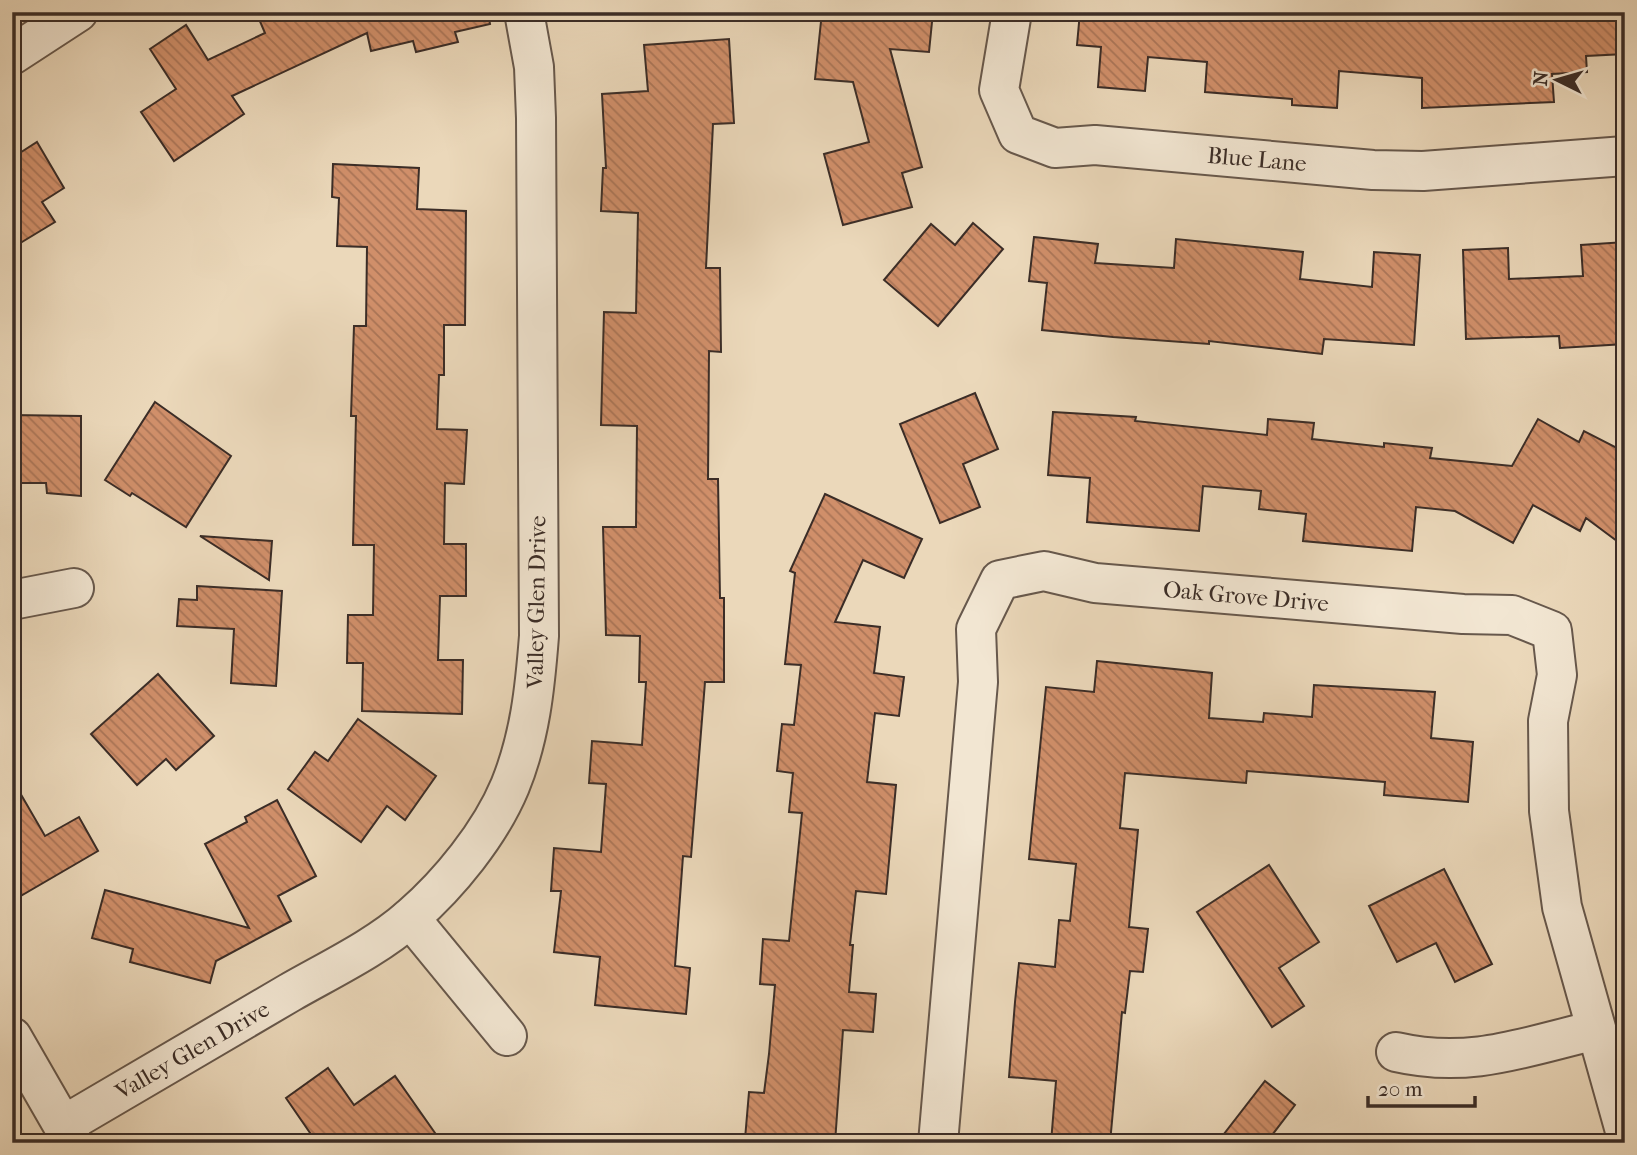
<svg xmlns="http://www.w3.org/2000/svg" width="1637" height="1155" font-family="'IM FELL French Canon',serif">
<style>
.building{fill:url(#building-back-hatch);stroke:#3b2d27;stroke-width:2}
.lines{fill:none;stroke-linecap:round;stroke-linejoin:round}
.street-casing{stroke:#67584c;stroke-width:42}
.street{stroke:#f2e6d2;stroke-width:38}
.labels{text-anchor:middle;stroke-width:7;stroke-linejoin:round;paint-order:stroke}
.street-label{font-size:23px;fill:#3b2d27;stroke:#f2e6d2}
</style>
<defs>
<pattern id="building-back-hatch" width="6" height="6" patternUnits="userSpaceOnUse" patternTransform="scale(1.75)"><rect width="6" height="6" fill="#d08f6a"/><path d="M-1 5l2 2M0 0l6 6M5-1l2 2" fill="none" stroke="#aa7557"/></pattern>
</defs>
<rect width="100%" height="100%" fill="#ebd8ba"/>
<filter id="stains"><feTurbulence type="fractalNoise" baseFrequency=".00286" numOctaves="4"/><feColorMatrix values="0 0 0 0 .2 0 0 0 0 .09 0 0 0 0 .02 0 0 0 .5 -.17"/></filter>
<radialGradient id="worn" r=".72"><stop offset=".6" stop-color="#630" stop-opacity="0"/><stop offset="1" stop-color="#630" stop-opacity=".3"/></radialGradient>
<g class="building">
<polygon points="256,12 488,12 490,24 455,32 458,42 416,52 413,41 371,51 367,33 232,96 244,114 174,161 141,112 176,89 150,49 186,25 208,60 265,33"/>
<polygon points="822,12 933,12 929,52 890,49 922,167 902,173 912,207 843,225 824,154 869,142 853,82 815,79"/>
<polygon points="1080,12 1275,12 1393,19 1393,12 1625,12 1625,54 1586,56 1587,72 1552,74 1554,102 1422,108 1422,78 1339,71 1337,108 1292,105 1292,99 1205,92 1207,62 1148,57 1145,91 1098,87 1101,47 1077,45"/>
<polygon points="729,39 734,123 713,124 706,268 720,268 721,352 709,351 708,479 718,479 720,598 724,598 724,682 705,682 691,857 683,856 675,966 690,968 686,1014 595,1005 600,957 554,952 561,891 551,891 554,848 601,852 606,784 589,783 592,741 642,745 646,682 639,682 640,636 606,635 603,527 636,527 637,426 601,425 604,312 636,313 638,213 601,211 603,168 606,168 602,94 648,91 644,45"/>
<polygon points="37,142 64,188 42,202 55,222 12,248 12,152 15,156"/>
<polygon points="333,164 419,168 417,209 466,211 465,325 444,325 444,375 439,375 437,429 467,430 464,484 445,483 444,544 466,544 466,596 440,596 438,660 463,660 462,714 362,711 363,663 347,663 348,615 373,615 374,545 353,545 356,416 351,416 354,326 366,326 367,247 337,246 339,198 332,197"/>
<polygon points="973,223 1003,249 938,326 884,280 931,224 955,245"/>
<polygon points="1034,237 1098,244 1095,263 1174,268 1176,239 1303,252 1300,279 1372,287 1374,252 1420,255 1414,345 1324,339 1322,354 1209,341 1209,344 1113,337 1042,330 1047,283 1029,281"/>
<polygon points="1625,242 1625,344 1560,348 1559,336 1466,339 1463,250 1508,248 1509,279 1583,276 1581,245"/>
<polygon points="975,393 998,449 963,464 980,507 940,523 900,424"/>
<polygon points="155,402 231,456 186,527 132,493 130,496 105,480"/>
<polygon points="1053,412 1136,417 1135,421 1267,435 1268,419 1314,423 1312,439 1384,447 1384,443 1432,448 1430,458 1512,466 1538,419 1579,442 1584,431 1625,452 1625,547 1586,518 1580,531 1533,505 1513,543 1455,511 1416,507 1412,551 1303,541 1306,514 1259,509 1261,491 1203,486 1199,531 1087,522 1090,478 1048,475"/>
<polygon points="12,415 81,416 81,496 47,493 46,483 12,483"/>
<polygon points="825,494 922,539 904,578 863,560 835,622 880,627 874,673 904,677 899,716 875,713 867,782 896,785 886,894 856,891 850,945 853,945 849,992 876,994 873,1032 843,1030 835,1143 745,1139 749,1092 764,1093 769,1054 775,985 760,984 763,939 789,941 802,813 789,812 793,773 777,771 782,724 794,725 801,665 785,664 795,573 790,571"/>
<polygon points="200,536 272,541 269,580"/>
<polygon points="197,586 282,591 276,686 231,683 234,629 177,626 179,599 197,600"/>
<polygon points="1097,661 1212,673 1209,718 1263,722 1264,713 1312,717 1314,685 1435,692 1431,738 1473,742 1468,802 1384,795 1385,782 1247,771 1246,783 1125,773 1120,828 1138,830 1129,927 1148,929 1143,972 1130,971 1125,1013 1122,1012 1110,1143 1051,1143 1056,1081 1009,1077 1015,1002 1019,963 1055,967 1059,920 1070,921 1076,864 1029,859 1046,687 1094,692"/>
<polygon points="158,674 214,736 176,770 166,759 137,785 91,734"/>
<polygon points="358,719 436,776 405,820 387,806 361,842 288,789 315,752 328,761"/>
<polygon points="12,779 45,836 79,817 98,851 12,901"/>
<polygon points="277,800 316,876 278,896 291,921 216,961 210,983 130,962 133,949 92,938 105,890 249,928 205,844 247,822 245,817"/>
<polygon points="1269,865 1319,942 1279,968 1304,1006 1272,1027 1197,912"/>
<polygon points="1444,869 1492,964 1455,982 1436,943 1397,962 1369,906"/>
<polygon points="328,1068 354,1105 395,1076 442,1143 317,1143 286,1098"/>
<polygon points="1265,1081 1295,1105 1266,1143 1217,1143"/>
</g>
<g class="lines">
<defs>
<g id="street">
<polyline points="1012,12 999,90 1018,134 1055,148 1095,145 1373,170 1423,171 1625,156"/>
<polyline points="12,55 78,12"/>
<polyline points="12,600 74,588"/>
<polyline points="410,918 507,1036"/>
<polyline points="12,1037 73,1143"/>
<path d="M1396,1052C1470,1069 1524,1047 1596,1030"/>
<path d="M64,1125C139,1081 214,1037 289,993C329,970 376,948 411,917C449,884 490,834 510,786C530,737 535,688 539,636L536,118L534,67L524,12"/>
<polyline points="938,1143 978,682 976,629 1000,580 1044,571 1095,583 1463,614 1512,615 1552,631 1557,675 1548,721 1549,811 1562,907 1625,1131"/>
</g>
</defs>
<use href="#street" class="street-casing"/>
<use href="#street" class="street"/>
</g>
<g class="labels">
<g class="street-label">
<text transform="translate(1257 159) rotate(5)" y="8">Blue Lane</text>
<text transform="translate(1246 596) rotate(5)" y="8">Oak Grove Drive</text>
<text transform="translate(536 602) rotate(-89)" y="8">Valley Glen Drive</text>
<text transform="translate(192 1050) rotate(-30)" y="8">Valley Glen Drive</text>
</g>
</g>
<rect width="1637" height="1155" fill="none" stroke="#ebd8ba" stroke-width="42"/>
<rect x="14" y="14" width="1609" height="1127" fill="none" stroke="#3b2d27" stroke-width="3.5"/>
<rect x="21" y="21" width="1595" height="1113" fill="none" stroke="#3b2d27" stroke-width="2"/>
<g transform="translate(1557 80) rotate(275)" stroke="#f2e6d2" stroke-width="5" paint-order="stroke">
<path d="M0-5L12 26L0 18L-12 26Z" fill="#3b2d27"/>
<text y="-10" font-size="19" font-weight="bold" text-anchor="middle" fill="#3b2d27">N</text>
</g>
<path d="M1368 1096v10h107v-10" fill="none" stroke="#3b2d27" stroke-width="3.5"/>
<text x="1378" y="1096" font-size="21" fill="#3b2d27" stroke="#f2e6d2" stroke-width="5" paint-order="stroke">20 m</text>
<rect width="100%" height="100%" filter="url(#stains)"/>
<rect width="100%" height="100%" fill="url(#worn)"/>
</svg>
